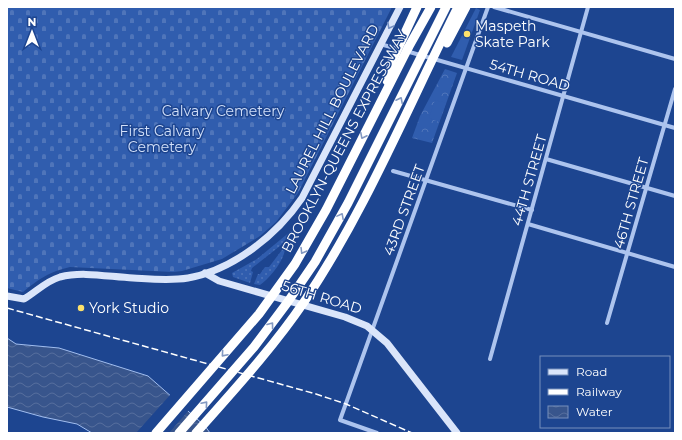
<svg xmlns="http://www.w3.org/2000/svg" width="682" height="440" font-family="Montserrat,sans-serif">
<style>
.grass{fill:url(#grass-dots)}
.forest{fill:url(#forest-crowns)}
.cemetery{fill:url(#cemetery-stones)}
.garden{fill:#305dae}
.water{fill:url(#water-waves);stroke:#a0bdef}
.pier{fill:#1d4590}
.lines{fill:none;stroke-linecap:round;stroke-linejoin:round}
.street{stroke:#adc4ee;stroke-width:4}
.secondary{stroke:#dae5fa;stroke-width:7}
.highway{stroke:#fff;stroke-width:9}
.rail{stroke:#fff;stroke-width:1.5;stroke-dasharray:7 3;stroke-linecap:butt}
.highway-bridge{stroke:#fff;stroke-width:9}
.oneway{stroke:#728dc0}
.oneway2{stroke:#8399c2}
.poi-dot{fill:#fde16b;stroke:#1d4590;stroke-width:1.5}
.labels{text-anchor:middle;stroke-width:3;stroke-linejoin:round;paint-order:stroke}
.poi-label{font-size:14px;fill:#fff;stroke:#1d4590;text-anchor:start}
.street-label{font-size:14px;fill:#fff;stroke:#1d4590}
.park-label{font-size:14px;fill:#d3e1fa;stroke:#1d4590}
</style>
<defs>
<pattern id="grass-dots" width="8" height="8" patternUnits="userSpaceOnUse"><rect width="8" height="8" fill="#305dae"/><path d="M2 2h.1M6 6h.1" fill="none" stroke="#4f75ba" stroke-width="1.8" stroke-linecap="round"/></pattern>
<pattern id="forest-crowns" width="20" height="18" patternUnits="userSpaceOnUse"><rect width="20" height="18" fill="#305dae"/><path d="M2 6a3 3 0 1 1 6 0M12 15a3 3 0 1 1 6 0" fill="none" stroke="#4f75ba"/></pattern>
<pattern id="cemetery-stones" width="16" height="16" patternUnits="userSpaceOnUse"><rect width="16" height="16" fill="#305dae"/><path d="M2 7V4a2 2 0 0 1 4 0v3zM10 15v-3a2 2 0 0 1 4 0v3z" fill="#4f75ba"/></pattern>
<pattern id="water-waves" width="16" height="10" patternUnits="userSpaceOnUse"><rect width="16" height="10" fill="#38558c"/><path d="M0 5q4-4 8 0t8 0" fill="none" stroke="#566e9d"/></pattern>
</defs>
<rect width="100%" height="100%" fill="#1d4590"/>
<g class="grass">
<polygon points="291,231 293,231 280,246 252,268 251,271 253,272 250,283 233,277 232,273 257,259"/>
<path d="M285,246C286,259 270,278 260,285L254,284L258,274H260L265,267H269Z"/>
</g>
<polygon class="forest" points="445,69 457,73 432,143 412,138 420,116"/>
<path class="cemetery" d="M7,7H392L298,193L276,222L260,236L222,259L182,271L173,272L70,267C49,272 40,278 23,292L7,288Z"/>
<g class="garden">
<polygon points="476,8 480,10 462,60 451,57"/>
<polygon points="435,100 446,103 439,122 429,118"/>
</g>
<polygon class="water" points="7,338 16,344 59,348 148,376 205,426 210,433 92,433 77,424 43,417 7,407"/>
<polygon class="pier" points="171,394 189,410 169,433 136,433"/>
<g class="lines">
<g class="street">
<polyline points="494,7 675,59"/>
<polyline points="380,44 398,49"/>
<polyline points="406,51 675,128"/>
<polyline points="546,159 675,196"/>
<polyline points="393,171 532,210"/>
<polyline points="528,224 675,267"/>
<polyline points="607,323 675,89"/>
<polyline points="490,359 588,7"/>
<polyline points="377,433 340,420 488,7"/>
</g>
<g class="secondary">
<polyline points="205,273 219,281 345,317 367,326 387,343 457,433"/>
<path d="M7,296L24,299C36,292 46,281 60,277C83,271 110,277 133,278C151,279 170,281 188,278C233,270 277,235 302,198L400,7"/>
</g>
<polyline class="highway" points="408,48 431,7"/>
<polyline class="rail" points="7,308 316,394 346,404 412,433"/>
<g class="highway-bridge">
<polyline points="447,43 466,7"/>
<polyline points="387,81 392,61 417,7"/>
<polyline points="156,433 259,314 295,264 326,210 408,48"/>
<polyline points="179,433 254,347 287,303 315,262 348,203 446,7"/>
<path d="M196,433C233,391 272,349 304,302C366,210 408,106 458,7"/>
</g>
</g>
<defs><path id="oneway-chevron" d="M-2-3.5L2.5 0L-2 3.5" fill="none" stroke-width="1.6" stroke-linecap="round" stroke-linejoin="round"/></defs>
<use class="oneway" href="#oneway-chevron" transform="translate(390 26) rotate(118)"/>
<g class="oneway2">
<use href="#oneway-chevron" transform="translate(400 100) rotate(-63)"/>
<use href="#oneway-chevron" transform="translate(363 136) rotate(117)"/>
<use href="#oneway-chevron" transform="translate(341 216) rotate(-62)"/>
<use href="#oneway-chevron" transform="translate(303 251) rotate(121)"/>
<use href="#oneway-chevron" transform="translate(271 325) rotate(-53)"/>
<use href="#oneway-chevron" transform="translate(224 354) rotate(131)"/>
<use href="#oneway-chevron" transform="translate(205 404) rotate(-49)"/>
</g>
<g class="poi-dot">
<circle cx="467" cy="34" r="4"/>
<circle cx="81" cy="308" r="4"/>
</g>
<g class="labels">
<g class="poi-label">
<text x="475" y="31">Maspeth<tspan x="475" dy="16">Skate Park</tspan></text>
<text x="89" y="313">York Studio</text>
</g>
<g class="street-label">
<text transform="translate(530 75) rotate(16)" y="5">54TH ROAD</text>
<text transform="translate(332 109) rotate(-63)" y="5">LAUREL HILL BOULEVARD</text>
<text transform="translate(344 141) rotate(-62)" y="5">BROOKLYN-QUEENS EXPRESSWAY</text>
<text transform="translate(529 180) rotate(-74)" y="5">44TH STREET</text>
<text transform="translate(631 203) rotate(-74)" y="5">46TH STREET</text>
<text transform="translate(404 210) rotate(-70)" y="5">43RD STREET</text>
<text transform="translate(322 297) rotate(17)" y="5">56TH ROAD</text>
</g>
<g class="park-label">
<text x="223" y="116">Calvary Cemetery</text>
<text x="162" y="136">First Calvary<tspan x="162" dy="16">Cemetery</tspan></text>
</g>
</g>
<rect width="682" height="440" fill="none" stroke="#ffffff" stroke-width="16"/>
<rect x="540" y="356" width="130" height="72" fill="#1d4590" stroke="#778fbc"/>
<rect x="548" y="369" width="20" height="6" fill="#dae5fa" stroke="#778fbc"/>
<text x="576" y="376" font-size="12" fill="#ffffff">Road</text>
<rect x="548" y="389" width="20" height="6" fill="#ffffff" stroke="#778fbc"/>
<text x="576" y="396" font-size="12" fill="#ffffff">Railway</text>
<rect x="548" y="406" width="20" height="12" fill="url(#water-waves)" stroke="#778fbc"/>
<text x="576" y="416" font-size="12" fill="#ffffff">Water</text>
<g transform="translate(32 32)" stroke="#1d4590" stroke-width="3" paint-order="stroke">
<path d="M0-3L7 15L0 10L-7 15Z" fill="#ffffff"/>
<text y="-6" font-size="11" font-weight="bold" text-anchor="middle" fill="#ffffff">N</text>
</g>
</svg>
